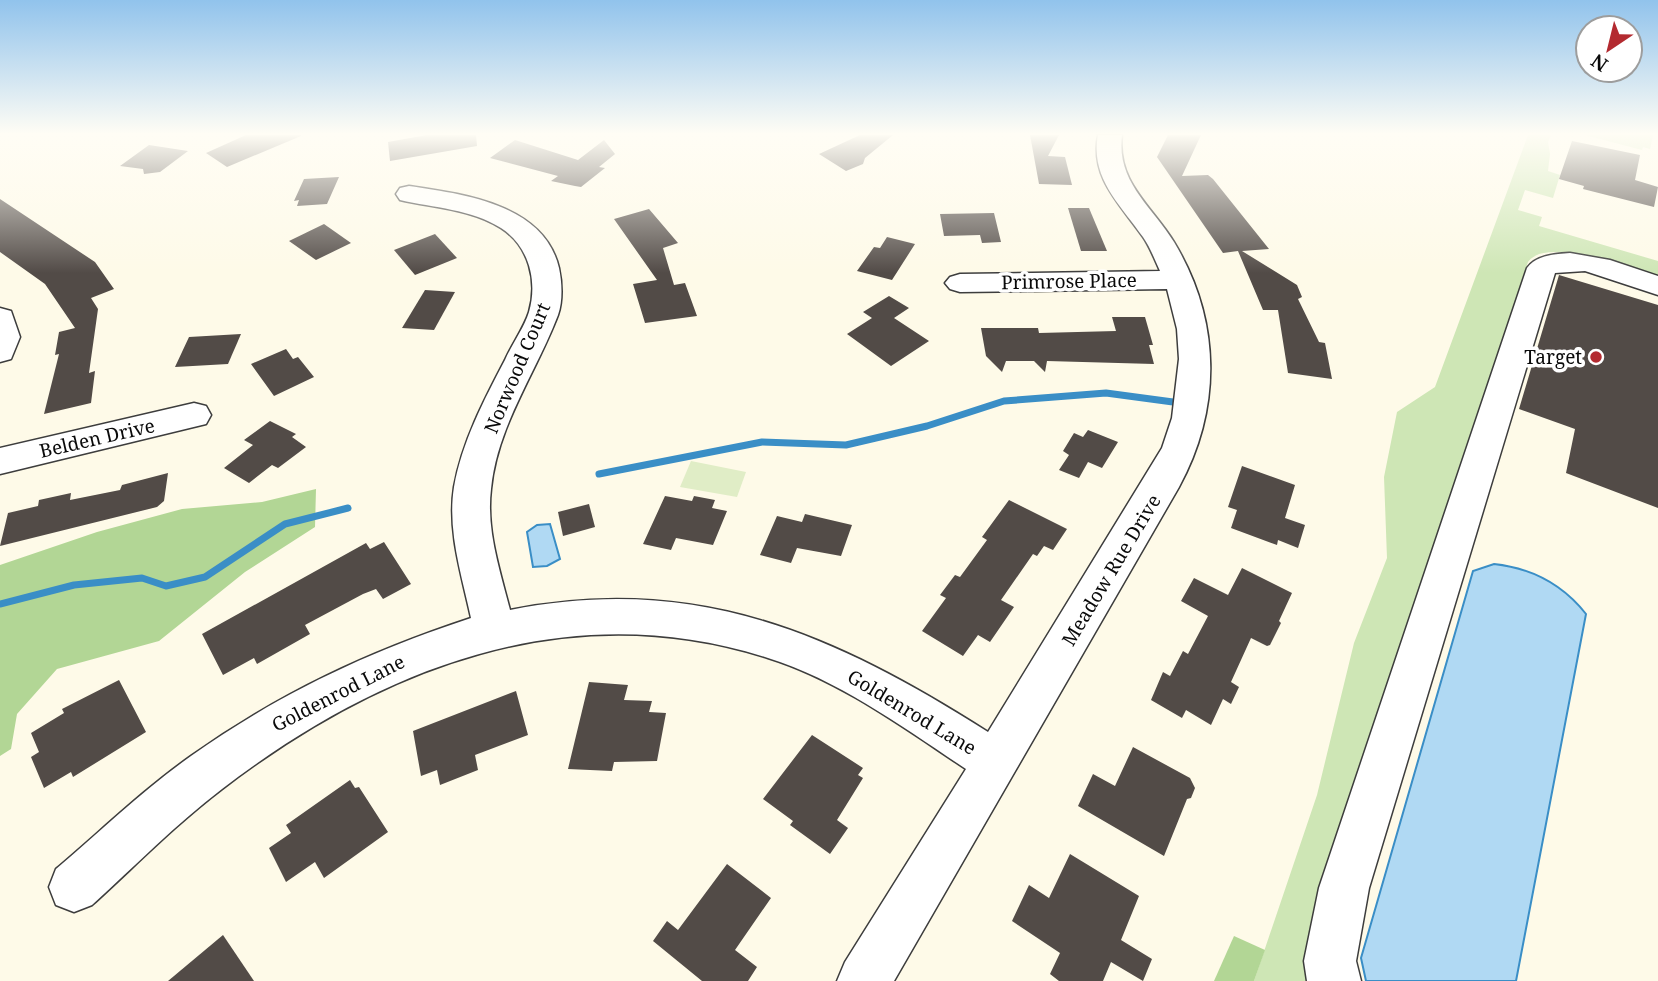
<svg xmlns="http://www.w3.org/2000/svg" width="1658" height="981" font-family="'Noto Serif',serif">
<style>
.green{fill:#cee6b5}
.forest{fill:#b2d695}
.pitch{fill:#e0edc6}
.water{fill:#b0d9f3;stroke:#3a8ec6;stroke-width:2}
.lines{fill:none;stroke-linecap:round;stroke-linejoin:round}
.stream{stroke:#3a8ec6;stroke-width:7}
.building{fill:#524b47}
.minor-casing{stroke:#3d3d3d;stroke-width:3}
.minor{fill:#fff;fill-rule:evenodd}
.poi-dot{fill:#b32a30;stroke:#fff;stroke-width:2.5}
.labels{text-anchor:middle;stroke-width:7;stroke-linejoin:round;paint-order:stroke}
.street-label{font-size:19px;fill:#0a0a0a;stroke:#fff}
.poi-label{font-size:19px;fill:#0a0a0a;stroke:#fff;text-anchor:end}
</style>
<rect width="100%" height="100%" fill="#fefae8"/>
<g class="green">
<path d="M1528,135H1551L1548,142L1550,154L1548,171L1560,175L1553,198L1525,190L1518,210L1542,217L1539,226L1658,261V279C1631,271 1547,235 1528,262L1311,921L1310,981H1254L1317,795L1354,643L1387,558L1384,477L1397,412L1435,387Z"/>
<polygon points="1585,135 1653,135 1650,149 1643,147 1642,150"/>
</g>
<g class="forest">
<polygon points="316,489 315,527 245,572 159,641 57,669 17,714 11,749 0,756 0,565 97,532 182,509 262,502"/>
<polygon points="1234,936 1265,950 1254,981 1214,981"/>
</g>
<polygon class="pitch" points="691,461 746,472 737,497 680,487"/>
<g class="water">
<polygon points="550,524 560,559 547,566 533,567 527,532 537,525"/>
<path d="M1494,564C1531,568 1563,585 1586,614L1516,981H1366L1361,958L1473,571Z"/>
</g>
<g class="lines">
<g class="stream">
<polyline points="599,474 762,442 846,445 927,426 1004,401 1106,393 1173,402"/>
<polyline points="0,604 74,585 142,578 166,586 205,577 285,524 348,508"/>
</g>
</g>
<g class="building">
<polygon points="246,135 301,135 301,136 227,167 206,153"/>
<polygon points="427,135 476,135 477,146 390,161 388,142"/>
<polygon points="860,135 893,135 865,158 863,164 846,171 819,154"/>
<polygon points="1030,135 1059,135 1048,156 1065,157 1072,185 1039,184"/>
<polygon points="1168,135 1201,135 1182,176 1208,175 1213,179 1269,249 1242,251 1297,285 1302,297 1298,299 1319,342 1325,343 1332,379 1288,373 1278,310 1263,310 1238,251 1223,253 1157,157"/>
<polygon points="515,140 578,160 604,140 615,154 599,167 605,168 581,187 575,186 551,181 558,176 490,158"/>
<polygon points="1572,141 1640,155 1635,180 1658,187 1654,207 1583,189 1584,186 1559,179"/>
<polygon points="149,145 188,151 160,172 144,174 143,169 120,166"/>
<polygon points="339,177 327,204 297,206 299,200 294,201 304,179"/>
<polygon points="0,199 95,262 114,289 91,298 98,309 89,373 95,371 91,403 44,414 59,354 55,355 59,332 75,328 45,284 0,252"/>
<polygon points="1068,208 1089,208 1107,251 1081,251"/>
<polygon points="649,209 678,243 663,248 674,285 685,283 697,316 645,323 633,284 657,280 614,219"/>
<polygon points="994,213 1001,242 982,243 980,235 944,236 940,214"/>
<polygon points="324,224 351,243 316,260 289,241"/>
<polygon points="435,234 457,258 415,275 394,250"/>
<polygon points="887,237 915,244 892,280 857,271 874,247 880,248"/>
<polygon points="1559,275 1658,305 1658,508 1566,473 1575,429 1519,409"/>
<polygon points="425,290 455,292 434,330 402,328"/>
<polygon points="889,296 909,308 894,318 929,341 891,366 847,334 872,318 863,312"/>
<polygon points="1112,317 1145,317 1153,345 1149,345 1154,364 1047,361 1045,372 1034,361 1006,361 1002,372 986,356 981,328 1038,328 1039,333 1116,331"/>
<polygon points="241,334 228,364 175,367 189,337"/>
<polygon points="286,349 293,359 298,357 314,377 274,396 251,364"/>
<polygon points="270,421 296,434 292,437 306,447 278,468 272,465 249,483 224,468 253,445 244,440"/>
<polygon points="1088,430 1118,442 1102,468 1088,462 1079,478 1059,470 1069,455 1063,451 1074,433 1083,437"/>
<polygon points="1242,466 1295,485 1285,518 1305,525 1298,548 1278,540 1277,545 1231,528 1237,510 1228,507"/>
<polygon points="168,473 164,501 157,507 0,546 8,513 38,506 39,500 71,493 70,500 120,490 122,485"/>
<polygon points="665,496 692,501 694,496 715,500 712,508 727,511 713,545 676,538 671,550 643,544"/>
<polygon points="1009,500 1067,529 1053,550 1044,546 1037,556 1033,554 1001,600 1014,607 990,642 978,635 963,656 922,631 946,598 940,595 955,575 960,577 987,540 982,537"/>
<polygon points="589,504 595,527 563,536 558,512"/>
<polygon points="805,514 852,525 841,556 797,548 791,563 760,555 777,516 802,522"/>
<polygon points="384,542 411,584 383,599 376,589 363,594 305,625 310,634 257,664 254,658 223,675 202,634 366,543 370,549"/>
<polygon points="1242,568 1292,593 1279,621 1281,623 1270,645 1267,646 1251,638 1231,682 1239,687 1231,704 1223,699 1211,725 1186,710 1182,718 1151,700 1163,672 1170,676 1183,651 1188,654 1208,616 1181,601 1194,578 1228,595"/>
<polygon points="119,680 146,732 73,777 71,772 44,788 31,757 39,752 31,733 64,713 62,709"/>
<polygon points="589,682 628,685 624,700 652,701 649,712 666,713 657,761 614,762 612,771 568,769"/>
<polygon points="516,691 528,735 475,755 478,770 440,785 437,770 421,776 413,731"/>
<polygon points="812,735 863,768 858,775 863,778 837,820 848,828 830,854 790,825 793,821 763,799"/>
<polygon points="1133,747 1190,778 1195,788 1191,798 1187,799 1164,856 1078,806 1093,774 1115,786"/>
<polygon points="350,780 355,788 359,787 388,832 324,878 315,862 286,882 269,848 291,833 286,825"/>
<polygon points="1070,854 1139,896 1121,940 1152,959 1143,981 1111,962 1103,981 1059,981 1050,974 1060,953 1012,921 1029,885 1049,898"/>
<polygon points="727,864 771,898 735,950 757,967 748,981 702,981 653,941 667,921 678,930"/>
<polygon points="223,935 254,981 168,981"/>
</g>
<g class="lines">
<defs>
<g id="minor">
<path d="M1098,135H1122C1116,182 1152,206 1174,242C1221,320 1222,408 1179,487L894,981H837L845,962L966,769C904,728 839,680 768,658C569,594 381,667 222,789C176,824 135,866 92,905L74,912L56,905L49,887L56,869C101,831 143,790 191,756C280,693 368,652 471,618C462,576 447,531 454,487C462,442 484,400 505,360C512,344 524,328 529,312C538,281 529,246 501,228C471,209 434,208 400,200L396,194L400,188L409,186C463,194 544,204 559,268C562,282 563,301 558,315C536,373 497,426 491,489C486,530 500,571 510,610C696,573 834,634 988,732L1162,448L1172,418L1179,359L1177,329L1167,289L960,292L950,289L945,283L950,277L960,274L1160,271C1155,260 1150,247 1143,237C1120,204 1090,178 1098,135Z"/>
<path d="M1570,253L1610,260L1658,276V295L1585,271L1555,273L1369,888L1356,961L1361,981H1307L1304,961L1319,888L1527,268C1536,255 1555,254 1570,253Z"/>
<polygon points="0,308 11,311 20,337 11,359 0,362"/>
<polygon points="194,403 206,406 211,415 206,424 0,474 0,448"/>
</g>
</defs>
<use href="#minor" class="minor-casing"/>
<use href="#minor" class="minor"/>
</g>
<linearGradient id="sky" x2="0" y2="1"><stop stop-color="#91c3ec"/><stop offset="0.49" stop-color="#fffdf5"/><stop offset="1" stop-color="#fffdf5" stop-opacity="0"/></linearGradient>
<rect width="1658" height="273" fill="url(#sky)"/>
<circle class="poi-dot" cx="1596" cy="357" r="7"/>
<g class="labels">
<g class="street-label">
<text transform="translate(1069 281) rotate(-1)" y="7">Primrose Place</text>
<text transform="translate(517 368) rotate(-67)" y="7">Norwood Court</text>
<text transform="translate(97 438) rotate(-13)" y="7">Belden Drive</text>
<text transform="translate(1111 570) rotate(-59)" y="7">Meadow Rue Drive</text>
<text transform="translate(338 693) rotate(-27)" y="7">Goldenrod Lane</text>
<text transform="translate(912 712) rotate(31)" y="7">Goldenrod Lane</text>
</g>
<g class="poi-label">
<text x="1582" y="364">Target</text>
</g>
</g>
<g transform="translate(1609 49) rotate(215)"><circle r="33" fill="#ffffff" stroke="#9d9d9d" stroke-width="2"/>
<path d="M0-5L12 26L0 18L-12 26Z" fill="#b32a30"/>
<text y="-10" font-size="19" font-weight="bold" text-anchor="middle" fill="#0a0a0a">N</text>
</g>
</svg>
